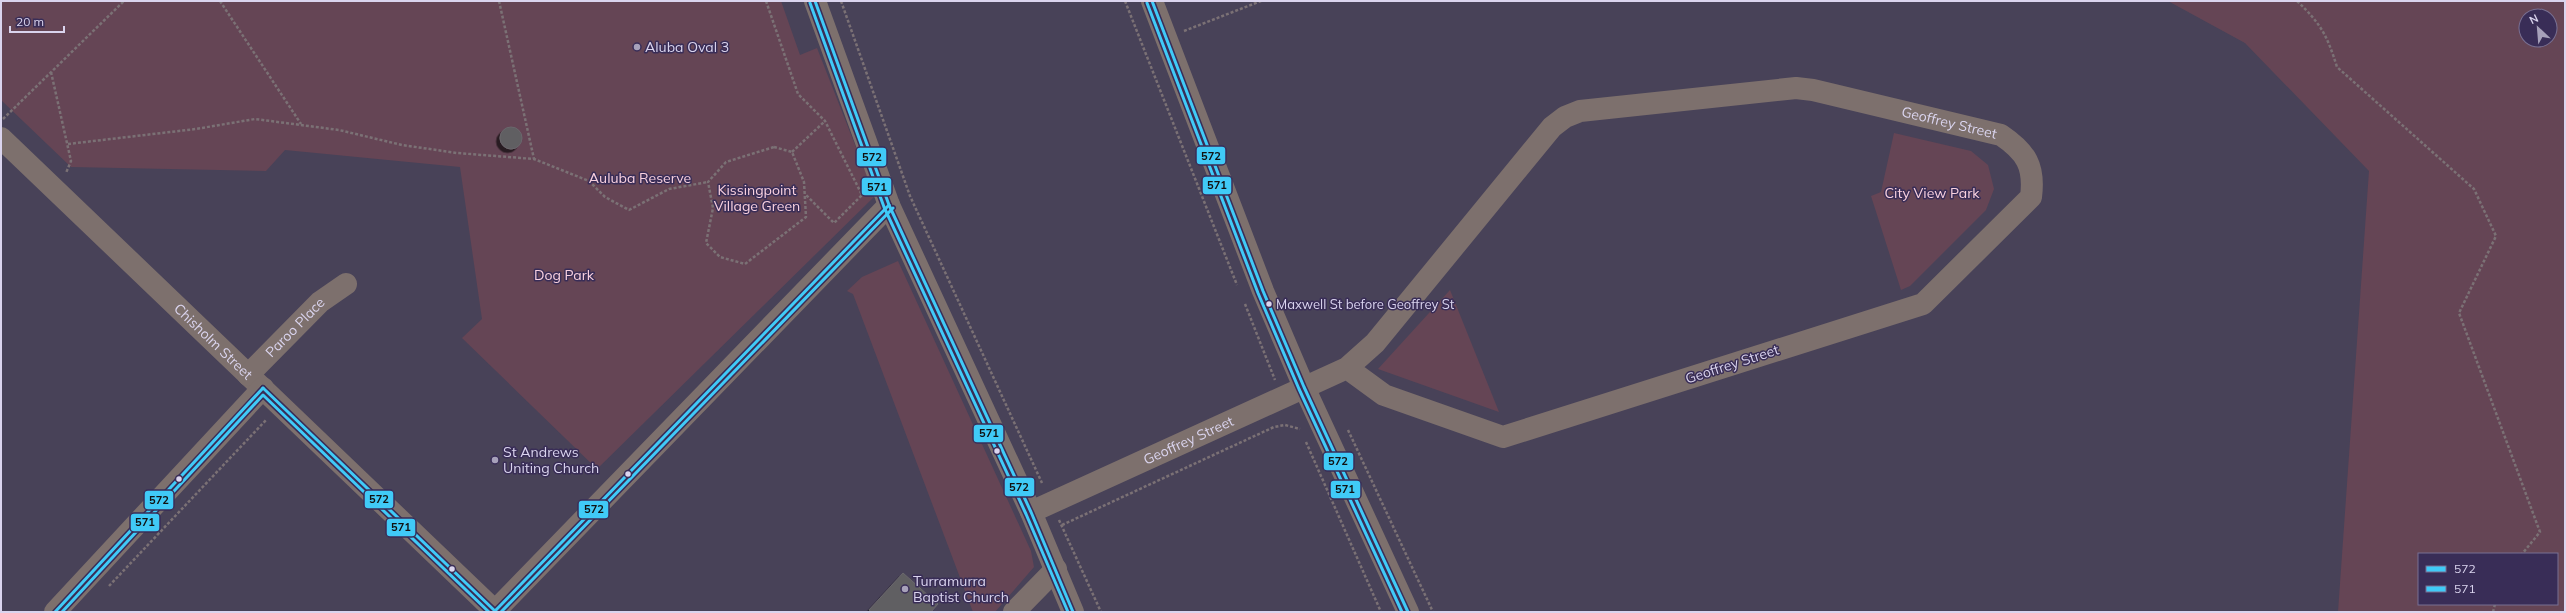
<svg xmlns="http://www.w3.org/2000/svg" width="2566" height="613" font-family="Mulish,sans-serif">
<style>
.green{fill:#654555;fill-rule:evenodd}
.building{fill:#605e62;stroke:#6a676c;filter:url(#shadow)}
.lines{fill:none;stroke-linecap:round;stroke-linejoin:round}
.path{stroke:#7b7175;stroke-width:2.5;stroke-dasharray:3 2;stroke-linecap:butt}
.minor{stroke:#7d706d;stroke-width:22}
.bus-1-casing{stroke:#392d57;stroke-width:6}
.bus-2-casing{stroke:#392d57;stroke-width:6}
.bus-1{stroke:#40caf7;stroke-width:3}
.bus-2{stroke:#40caf7;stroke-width:3}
.poi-dot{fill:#a7a1ba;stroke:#392d57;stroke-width:1.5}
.bus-dot{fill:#dad4ee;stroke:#392d57;stroke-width:1.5}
.labels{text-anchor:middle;stroke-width:3;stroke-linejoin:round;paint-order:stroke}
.bus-label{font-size:13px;fill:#dad4ee;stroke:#392d57;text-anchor:start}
.poi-label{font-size:14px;fill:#dad4ee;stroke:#392d57;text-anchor:start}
.street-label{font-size:14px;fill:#dad4ee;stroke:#392d57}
.park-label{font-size:14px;fill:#f9d1df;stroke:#392d57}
.line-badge{stroke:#392d57;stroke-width:1.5}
.pale-badge-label{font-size:11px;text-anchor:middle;font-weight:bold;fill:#111}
</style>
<defs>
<filter id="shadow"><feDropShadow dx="-3.5" dy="3.5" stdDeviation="0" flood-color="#0009"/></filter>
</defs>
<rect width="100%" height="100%" fill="#484258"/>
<g class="green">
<polygon points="1,1 781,1 800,55 817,48 875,196 597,469 462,338 482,319 460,167 285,150 266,171 71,167 1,100"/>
<path d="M2168,1H2565V612H2338L2369,171L2245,43ZM2526,16H2550V40H2526ZM2419,554H2557V604H2419Z"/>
<polygon points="1894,133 1971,151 1988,165 1994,189 1986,210 1910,286 1901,290 1871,196 1881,192"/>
<polygon points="898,261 1031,551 1034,567 995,612 973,612 853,294 847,291 862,277"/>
<polygon points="1450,290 1499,412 1378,369"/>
</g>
<g class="building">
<circle cx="511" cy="138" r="11"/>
<polygon points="903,573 938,604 931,612 872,612 869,610"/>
</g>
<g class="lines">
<g class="path">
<polyline points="220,1 301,124"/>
<polyline points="499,1 534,159"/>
<polyline points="766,1 798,94 825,121 862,195 834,223 805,194"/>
<polyline points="841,1 910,196 1042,483"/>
<polyline points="1125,1 1237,285"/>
<path d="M2297,1C2321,24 2327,35 2337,67L2474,189L2496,236L2459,313L2540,532L2522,554"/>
<polyline points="1184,31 1261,1"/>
<polyline points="51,72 71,161 66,173"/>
<polyline points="3,119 124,1"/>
<polyline points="68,144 196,129 255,119 339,130 402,145 457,153 534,159 589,181 605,197 629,210 669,189 708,182"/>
<polygon points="774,147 792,152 804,182 806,217 745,264 720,257 706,243 713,208 708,182 726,162"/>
<polyline points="792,152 825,121"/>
<polyline points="1245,304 1275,380"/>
<polyline points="1348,430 1433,612"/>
<polyline points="1306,442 1381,612"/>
<polyline points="1059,520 1101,612"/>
<polyline points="1062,525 1274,427 1285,425 1300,429"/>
<polyline points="109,586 267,419"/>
<polyline points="2493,612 2495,604"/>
</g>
<g class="minor">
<polyline points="815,1 889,205 1031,512 1073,612"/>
<polyline points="1152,1 1263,291 1304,387 1408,612"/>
<path id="s1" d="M1,138L495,611"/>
<path id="s2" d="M248,375L320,302L346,284"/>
<path id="s3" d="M1031,512L1347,368L1375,343L1552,127L1565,117L1580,111L1796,88L1813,90L2001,135C2026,152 2035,166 2031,197L1923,304L1503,437L1384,395L1347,368"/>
<polyline points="55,612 263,388"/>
<polyline points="494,612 889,205"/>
<polyline points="1014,612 1056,569"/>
</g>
<defs>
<g id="bus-1">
<polyline points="815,1 889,205 1031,512 1073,612"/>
<polyline points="1152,1 1263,291 1304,387 1408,612"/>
<polyline points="263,388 495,611"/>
<polyline points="495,611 889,205"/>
<polyline points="55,612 263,388"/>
</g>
<g id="bus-2">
<polyline points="810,3 884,207 1026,514 1068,612"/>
<polyline points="1147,3 1258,293 1299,389 1402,612"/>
<polyline points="62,612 263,395 489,612"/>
<polyline points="501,612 893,208"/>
</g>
</defs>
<use href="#bus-1" class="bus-1-casing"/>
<use href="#bus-2" class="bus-2-casing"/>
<use href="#bus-1" class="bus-1"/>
<use href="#bus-2" class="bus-2"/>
</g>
<g class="poi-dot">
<circle cx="637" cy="47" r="4"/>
<circle cx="495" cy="460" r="4"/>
<circle cx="905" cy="589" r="4"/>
</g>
<g class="bus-dot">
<circle cx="1269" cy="304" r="3.5"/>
<circle cx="997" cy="451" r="3.5"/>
<circle cx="628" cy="474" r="3.5"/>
<circle cx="179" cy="479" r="3.5"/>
<circle cx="452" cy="569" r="3.5"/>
</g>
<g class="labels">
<g class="bus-label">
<text x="1276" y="309">Maxwell St before Geoffrey St</text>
</g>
<g class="poi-label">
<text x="645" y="52">Aluba Oval 3</text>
<text x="503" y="457">St Andrews<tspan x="503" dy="16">Uniting Church</tspan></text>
<text x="913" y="586">Turramurra<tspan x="913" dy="16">Baptist Church</tspan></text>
</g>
<g class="street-label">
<text dy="5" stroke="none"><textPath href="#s3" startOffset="1071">Geoffrey Street</textPath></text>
<text dy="5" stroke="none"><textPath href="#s2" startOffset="67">Paroo Place</textPath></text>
<text dy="5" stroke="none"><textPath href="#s1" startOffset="294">Chisholm Street</textPath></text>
<text transform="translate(1732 364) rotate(-18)" y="5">Geoffrey Street</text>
<text dy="5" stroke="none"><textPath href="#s3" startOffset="173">Geoffrey Street</textPath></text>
</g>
<g class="park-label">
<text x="640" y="183">Auluba Reserve</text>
<text x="757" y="195">Kissingpoint<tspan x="757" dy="16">Village Green</tspan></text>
<text x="1932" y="198">City View Park</text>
<text x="564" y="280">Dog Park</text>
</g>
</g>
<g class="line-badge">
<rect x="1196" y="146" width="30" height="19" rx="4" fill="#40caf7"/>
<rect x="856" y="147" width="31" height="20" rx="4" fill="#40caf7"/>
<rect x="1202" y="176" width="30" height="19" rx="4" fill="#40caf7"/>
<rect x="861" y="177" width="31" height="19" rx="4" fill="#40caf7"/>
<rect x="973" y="424" width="31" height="19" rx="4" fill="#40caf7"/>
<rect x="1323" y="452" width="31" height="19" rx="4" fill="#40caf7"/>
<rect x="1004" y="477" width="31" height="20" rx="4" fill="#40caf7"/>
<rect x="1330" y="480" width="31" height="19" rx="4" fill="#40caf7"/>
<rect x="364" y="490" width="30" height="19" rx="4" fill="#40caf7"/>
<rect x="144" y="490" width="30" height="20" rx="4" fill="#40caf7"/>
<rect x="578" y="500" width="31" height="19" rx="4" fill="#40caf7"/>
<rect x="130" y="513" width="30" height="19" rx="4" fill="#40caf7"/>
<rect x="386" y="518" width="30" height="19" rx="4" fill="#40caf7"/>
</g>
<g class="pale-badge-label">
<text x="1211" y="160">572</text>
<text x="872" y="161">572</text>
<text x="1217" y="189">571</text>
<text x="877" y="191">571</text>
<text x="989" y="437">571</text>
<text x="1338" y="465">572</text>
<text x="1019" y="491">572</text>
<text x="1345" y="493">571</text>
<text x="379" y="503">572</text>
<text x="159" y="504">572</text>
<text x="594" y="513">572</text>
<text x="145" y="526">571</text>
<text x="401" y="531">571</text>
</g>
<rect width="2566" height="613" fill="none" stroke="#dad4ee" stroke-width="4"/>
<rect x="2418" y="553" width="140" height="52" fill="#392d57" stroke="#797093"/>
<rect x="2426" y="566" width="20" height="6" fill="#40caf7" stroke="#797093"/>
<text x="2454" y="573" font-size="12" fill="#dad4ee">572</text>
<rect x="2426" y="586" width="20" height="6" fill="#40caf7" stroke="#797093"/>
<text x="2454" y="593" font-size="12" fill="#dad4ee">571</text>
<g transform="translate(2538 28) rotate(334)"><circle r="19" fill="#392d57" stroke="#797093"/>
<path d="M0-3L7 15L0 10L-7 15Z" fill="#a7a1ba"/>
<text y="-6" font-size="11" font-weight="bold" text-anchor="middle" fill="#dad4ee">N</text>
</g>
<path d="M10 26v6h54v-6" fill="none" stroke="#dad4ee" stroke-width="2"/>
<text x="16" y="26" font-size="12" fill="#dad4ee" stroke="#392d57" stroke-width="3" paint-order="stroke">20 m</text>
</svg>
